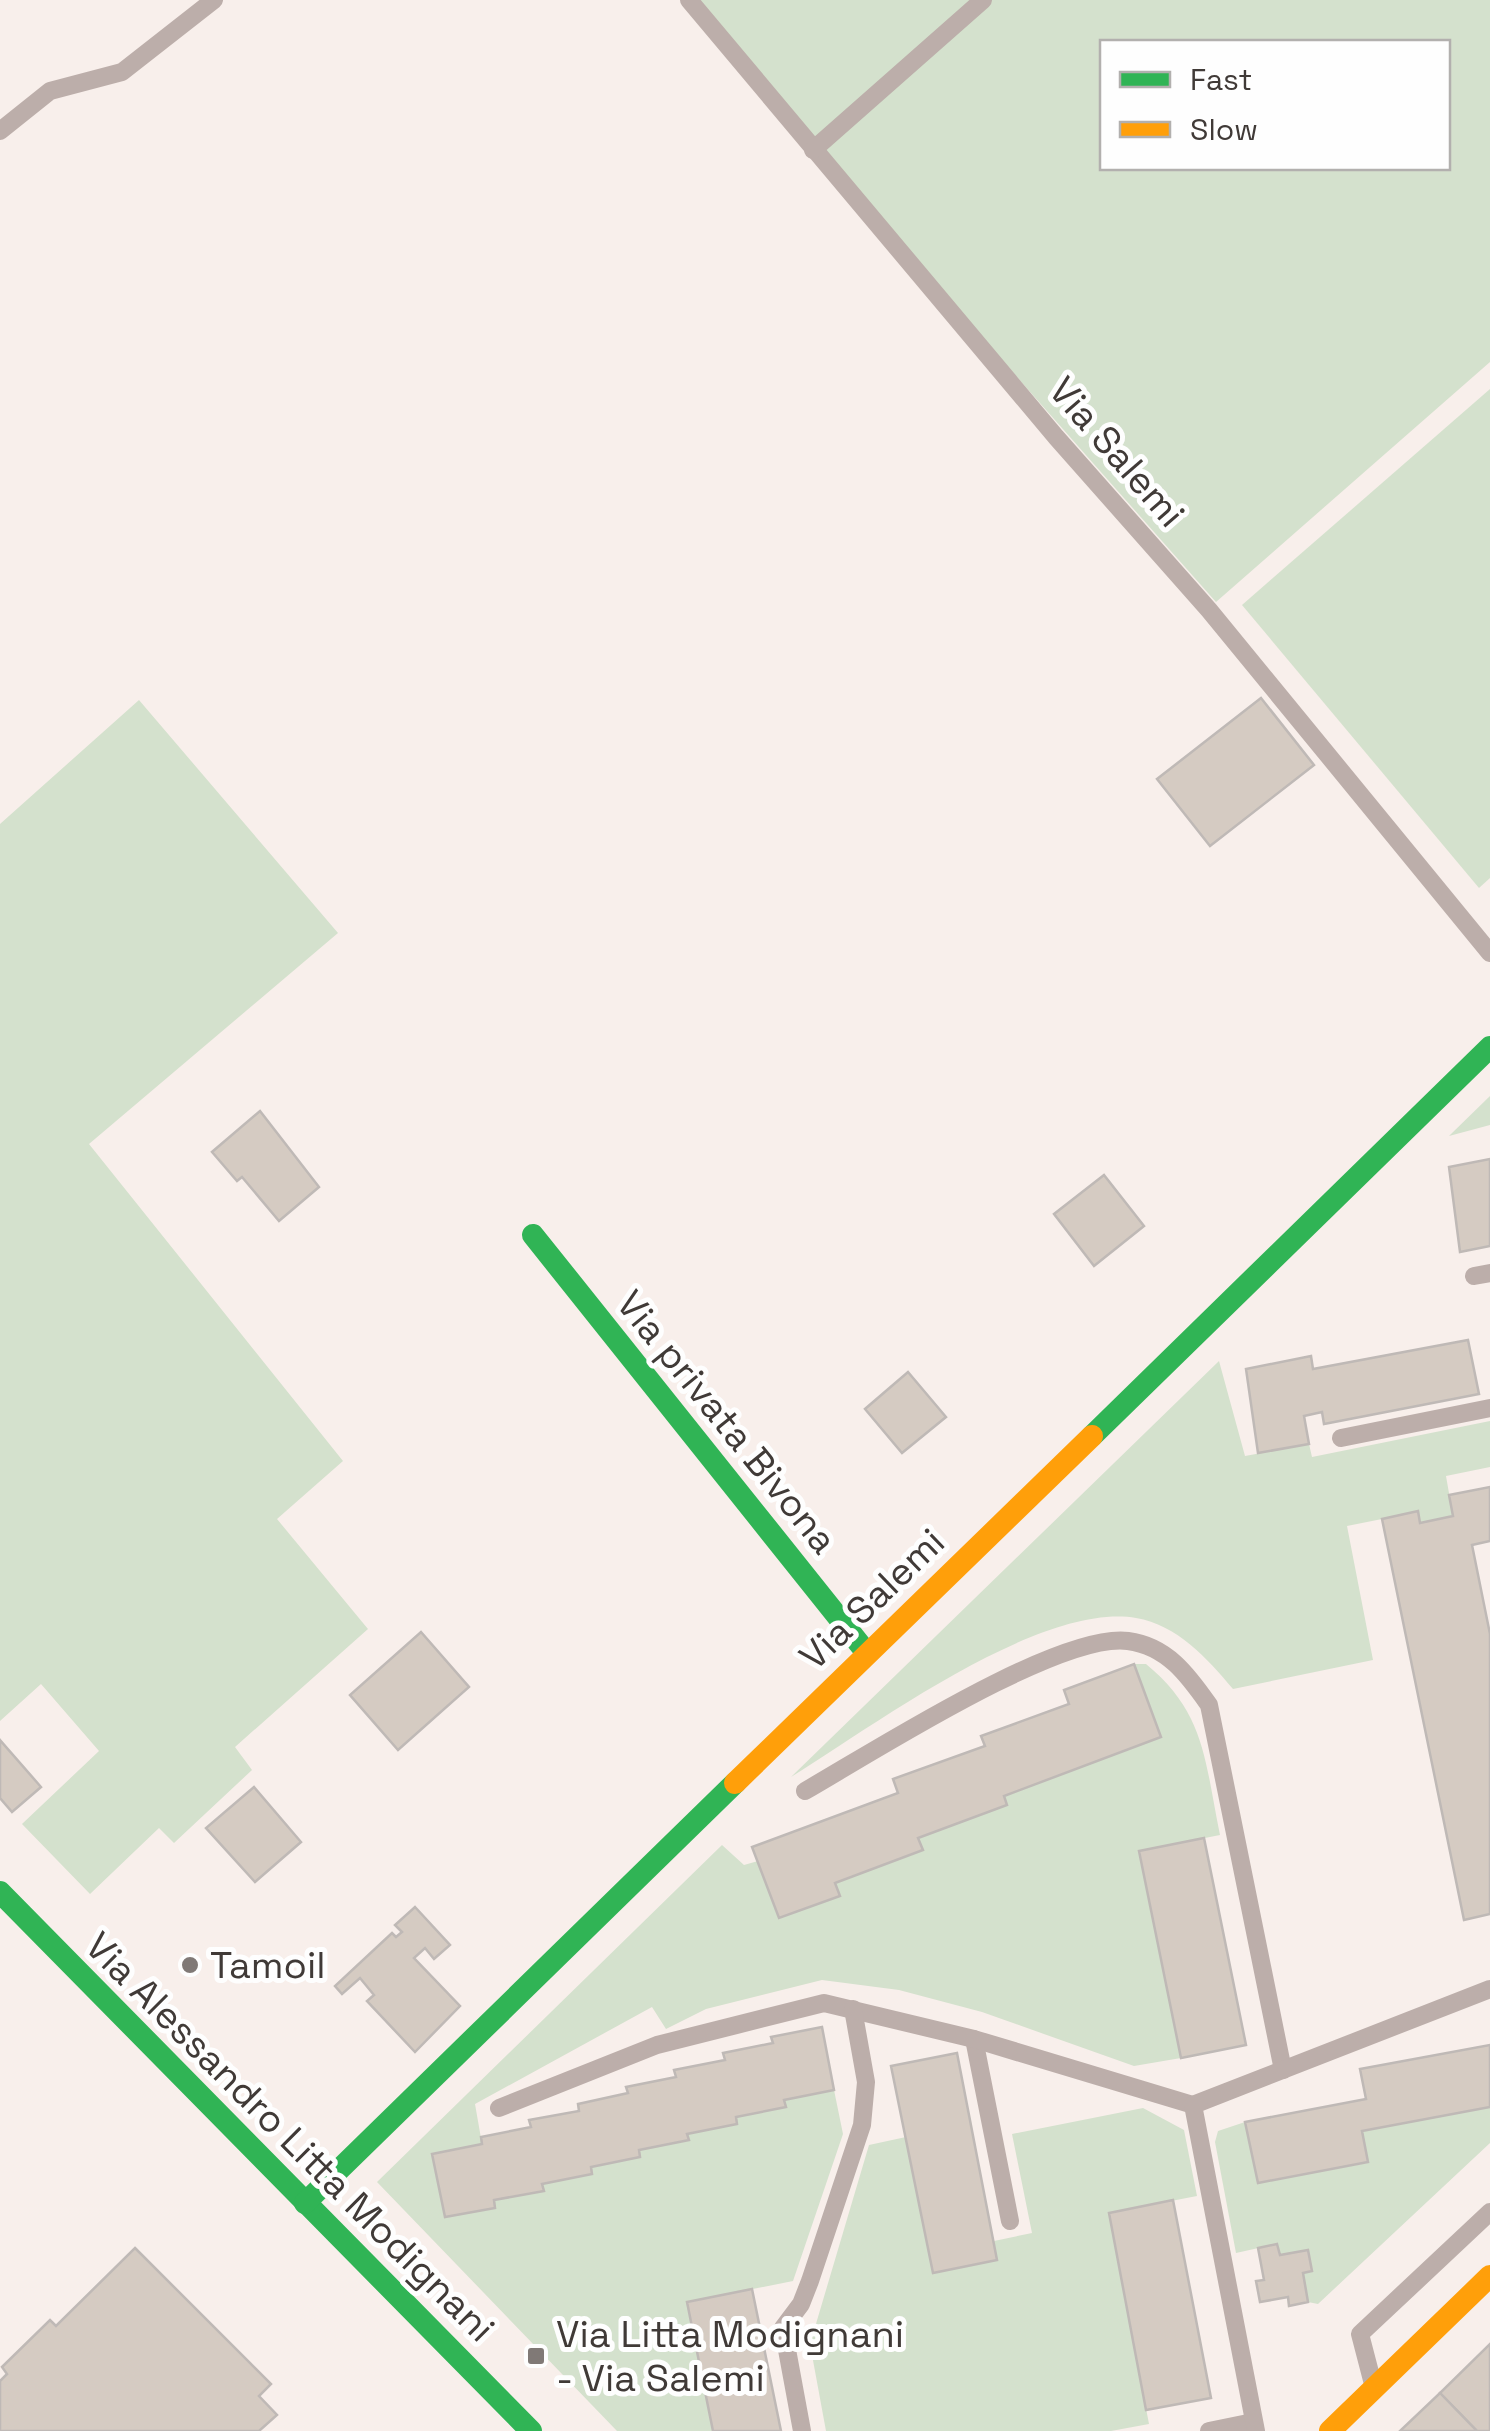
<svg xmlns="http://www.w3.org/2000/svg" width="1490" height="2431" font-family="'Space Grotesk',sans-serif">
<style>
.green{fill:#d4e1cd;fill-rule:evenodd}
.building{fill:#d5cbc2;stroke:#bfb9b6;stroke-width:2.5}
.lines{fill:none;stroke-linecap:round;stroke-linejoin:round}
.lane{stroke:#bcaeaa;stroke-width:18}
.fast{stroke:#30b455;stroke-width:22}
.slow{stroke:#ff9f0a;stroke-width:22}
.poi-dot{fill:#807976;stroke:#fefefe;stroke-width:4}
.labels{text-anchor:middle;stroke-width:10;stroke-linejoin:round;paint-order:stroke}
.street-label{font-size:38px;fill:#403a37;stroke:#fefefe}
.poi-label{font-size:38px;fill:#403a37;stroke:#fefefe;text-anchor:start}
</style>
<rect width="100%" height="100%" fill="#f8efeb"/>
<g class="green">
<path d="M683,0H1490V362L1216,602ZM1102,42H1448V168H1102Z"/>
<polygon points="1490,389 1490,878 1479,888 1242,605"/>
<polygon points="139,700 338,933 89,1144 343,1461 277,1519 368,1629 235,1747 252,1770 174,1843 159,1828 90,1894 22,1824 99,1751 41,1684 0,1721 0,824"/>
<polygon points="1490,1096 1490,1125 1449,1136"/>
<path d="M1219,1361L1245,1456L1309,1444L1312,1457L1490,1421V1467L1446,1476L1453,1516L1420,1523L1417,1512L1347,1526L1373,1660L1233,1689C1207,1658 1177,1625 1136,1618C1039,1602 872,1727 791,1777Z"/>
<path d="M1134,1664H1146C1206,1713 1205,1763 1220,1835L1139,1851L1181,2058L1134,2066L982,2012L899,1990L822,1980L706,2009L666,2029L652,2007L475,2104L482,2144L433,2154L446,2217L494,2208V2200L543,2191L542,2184L591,2167L640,2157L639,2150L688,2140L687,2134L737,2124L736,2117L784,2100L834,2090L843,2134L793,2281L687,2302L713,2431H617L377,2182L722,1845L744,1865L758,1861L779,1918L839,1896L835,1883L922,1851L918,1838L1006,1805L1004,1796L1160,1738Z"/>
<polygon points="1490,2107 1490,2143 1318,2304 1308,2302 1303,2273 1312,2270 1308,2250 1280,2255 1277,2244 1236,2253 1215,2142 1218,2131 1245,2122 1258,2183 1367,2163 1362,2131"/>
<polygon points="1143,2108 1184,2130 1197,2196 1109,2213 1149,2424 1111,2431 826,2431 810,2344 869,2145 906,2137 933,2273 997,2260 994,2241 1032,2233 1012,2134"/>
</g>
<g class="building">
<polygon points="1261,698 1314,765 1210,846 1157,779"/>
<polygon points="260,1111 319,1187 279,1221 242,1177 237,1181 212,1152"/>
<polygon points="1490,1159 1490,1246 1460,1252 1449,1167"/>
<polygon points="1104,1175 1144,1226 1094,1266 1054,1214"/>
<polygon points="1468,1340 1479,1394 1324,1424 1322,1412 1304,1416 1309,1444 1258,1453 1246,1369 1311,1356 1313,1369"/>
<polygon points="908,1372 946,1417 902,1453 865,1409"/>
<polygon points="1490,1487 1490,1541 1472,1545 1490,1634 1490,1914 1464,1920 1382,1519 1418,1511 1420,1523 1453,1516 1449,1495"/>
<polygon points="421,1632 469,1687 398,1750 350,1695"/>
<polygon points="1134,1664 1161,1737 1004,1796 1007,1805 918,1838 923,1850 835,1883 840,1896 779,1918 752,1847 898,1793 893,1779 985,1746 981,1736 1069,1704 1064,1690"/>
<polygon points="0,1740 41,1787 12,1812 0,1798"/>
<polygon points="254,1787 301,1842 255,1882 206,1828"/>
<polygon points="1204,1838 1246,2045 1181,2058 1139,1851"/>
<polygon points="415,1907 450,1945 434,1959 425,1948 414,1958 460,2006 415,2052 367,2001 374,1995 360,1978 342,1994 335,1986 392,1933 396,1937 402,1932 395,1925"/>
<polygon points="822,2027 834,2090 784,2100 786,2107 736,2117 737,2124 687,2134 689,2140 639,2150 640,2157 591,2167 592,2174 542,2184 544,2191 494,2200 495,2208 445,2217 432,2154 482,2144 481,2137 531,2127 529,2120 579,2111 578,2104 628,2093 626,2087 676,2077 674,2070 725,2060 723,2053 773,2043 771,2037"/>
<polygon points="1490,2045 1490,2107 1362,2131 1368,2162 1258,2183 1245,2122 1366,2099 1360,2069"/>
<polygon points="957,2053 997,2260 933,2273 891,2066"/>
<polygon points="1173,2200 1211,2398 1146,2410 1109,2213"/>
<polygon points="1277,2244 1280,2255 1308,2250 1312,2271 1303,2273 1308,2302 1289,2306 1288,2297 1260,2302 1256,2281 1264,2280 1258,2248"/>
<polygon points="135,2248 271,2384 259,2396 277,2415 259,2431 0,2431 0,2381 7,2374 2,2367 50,2320 56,2326"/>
<polygon points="752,2289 781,2431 713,2431 687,2302"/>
<polygon points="1490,2344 1490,2431 1477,2431 1440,2393"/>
<polygon points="1440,2393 1477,2431 1400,2431"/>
</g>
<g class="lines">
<g class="lane">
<polyline points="689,0 1056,437 1209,610 1490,953"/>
<polyline points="0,131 50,91 122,72 214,0"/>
<polyline points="813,150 983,0"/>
<polyline points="1474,1276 1490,1273"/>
<polyline points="1341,1438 1490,1408"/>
<path d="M805,1791C870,1754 1059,1632 1128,1641C1167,1646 1188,1675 1209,1705L1283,2070"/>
<polyline points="974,2039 1010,2221"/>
<polyline points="499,2108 657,2045 824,2003 974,2039 1193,2105"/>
<polyline points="1373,2384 1360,2334 1490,2212"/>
<polyline points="802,2431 783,2328 801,2304 810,2281 862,2125 866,2082 853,2009"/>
<polyline points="1209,2431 1253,2422"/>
<polyline points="1256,2431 1193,2105 1490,1989"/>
</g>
<g class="fast">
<polyline points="533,1235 866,1652"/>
<polyline points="1092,1436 1490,1047"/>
<polyline points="0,1892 531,2431"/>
<polyline points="305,2203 735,1783"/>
</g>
<g class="slow">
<polyline points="735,1783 1092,1436"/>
<polyline points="1330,2431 1490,2276"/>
</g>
</g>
<g class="poi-dot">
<circle cx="190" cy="1965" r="10"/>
<rect x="526" y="2346" width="20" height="20" rx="5"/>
</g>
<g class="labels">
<g class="street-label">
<text transform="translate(1117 452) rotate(49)" y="13">Via Salemi</text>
<text transform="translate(727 1422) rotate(51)" y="13">Via privata Bivona</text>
<text transform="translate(872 1599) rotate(-44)" y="13">Via Salemi</text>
<text transform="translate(290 2137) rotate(45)" y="13">Via Alessandro Litta Modignani</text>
</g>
<g class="poi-label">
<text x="210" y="1978">Tamoil</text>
<text x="556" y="2347">Via Litta Modignani<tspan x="556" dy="44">- Via Salemi</tspan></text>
</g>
</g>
<rect x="1100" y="40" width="350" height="130" fill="#fefefe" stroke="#b2b0ae" stroke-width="2.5"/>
<rect x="1120" y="72" width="50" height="15" fill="#30b455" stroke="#b2b0ae" stroke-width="2.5"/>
<text x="1190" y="90" font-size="30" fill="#403a37">Fast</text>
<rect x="1120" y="122" width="50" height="15" fill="#ff9f0a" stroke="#b2b0ae" stroke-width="2.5"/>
<text x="1190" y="140" font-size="30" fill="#403a37">Slow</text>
</svg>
